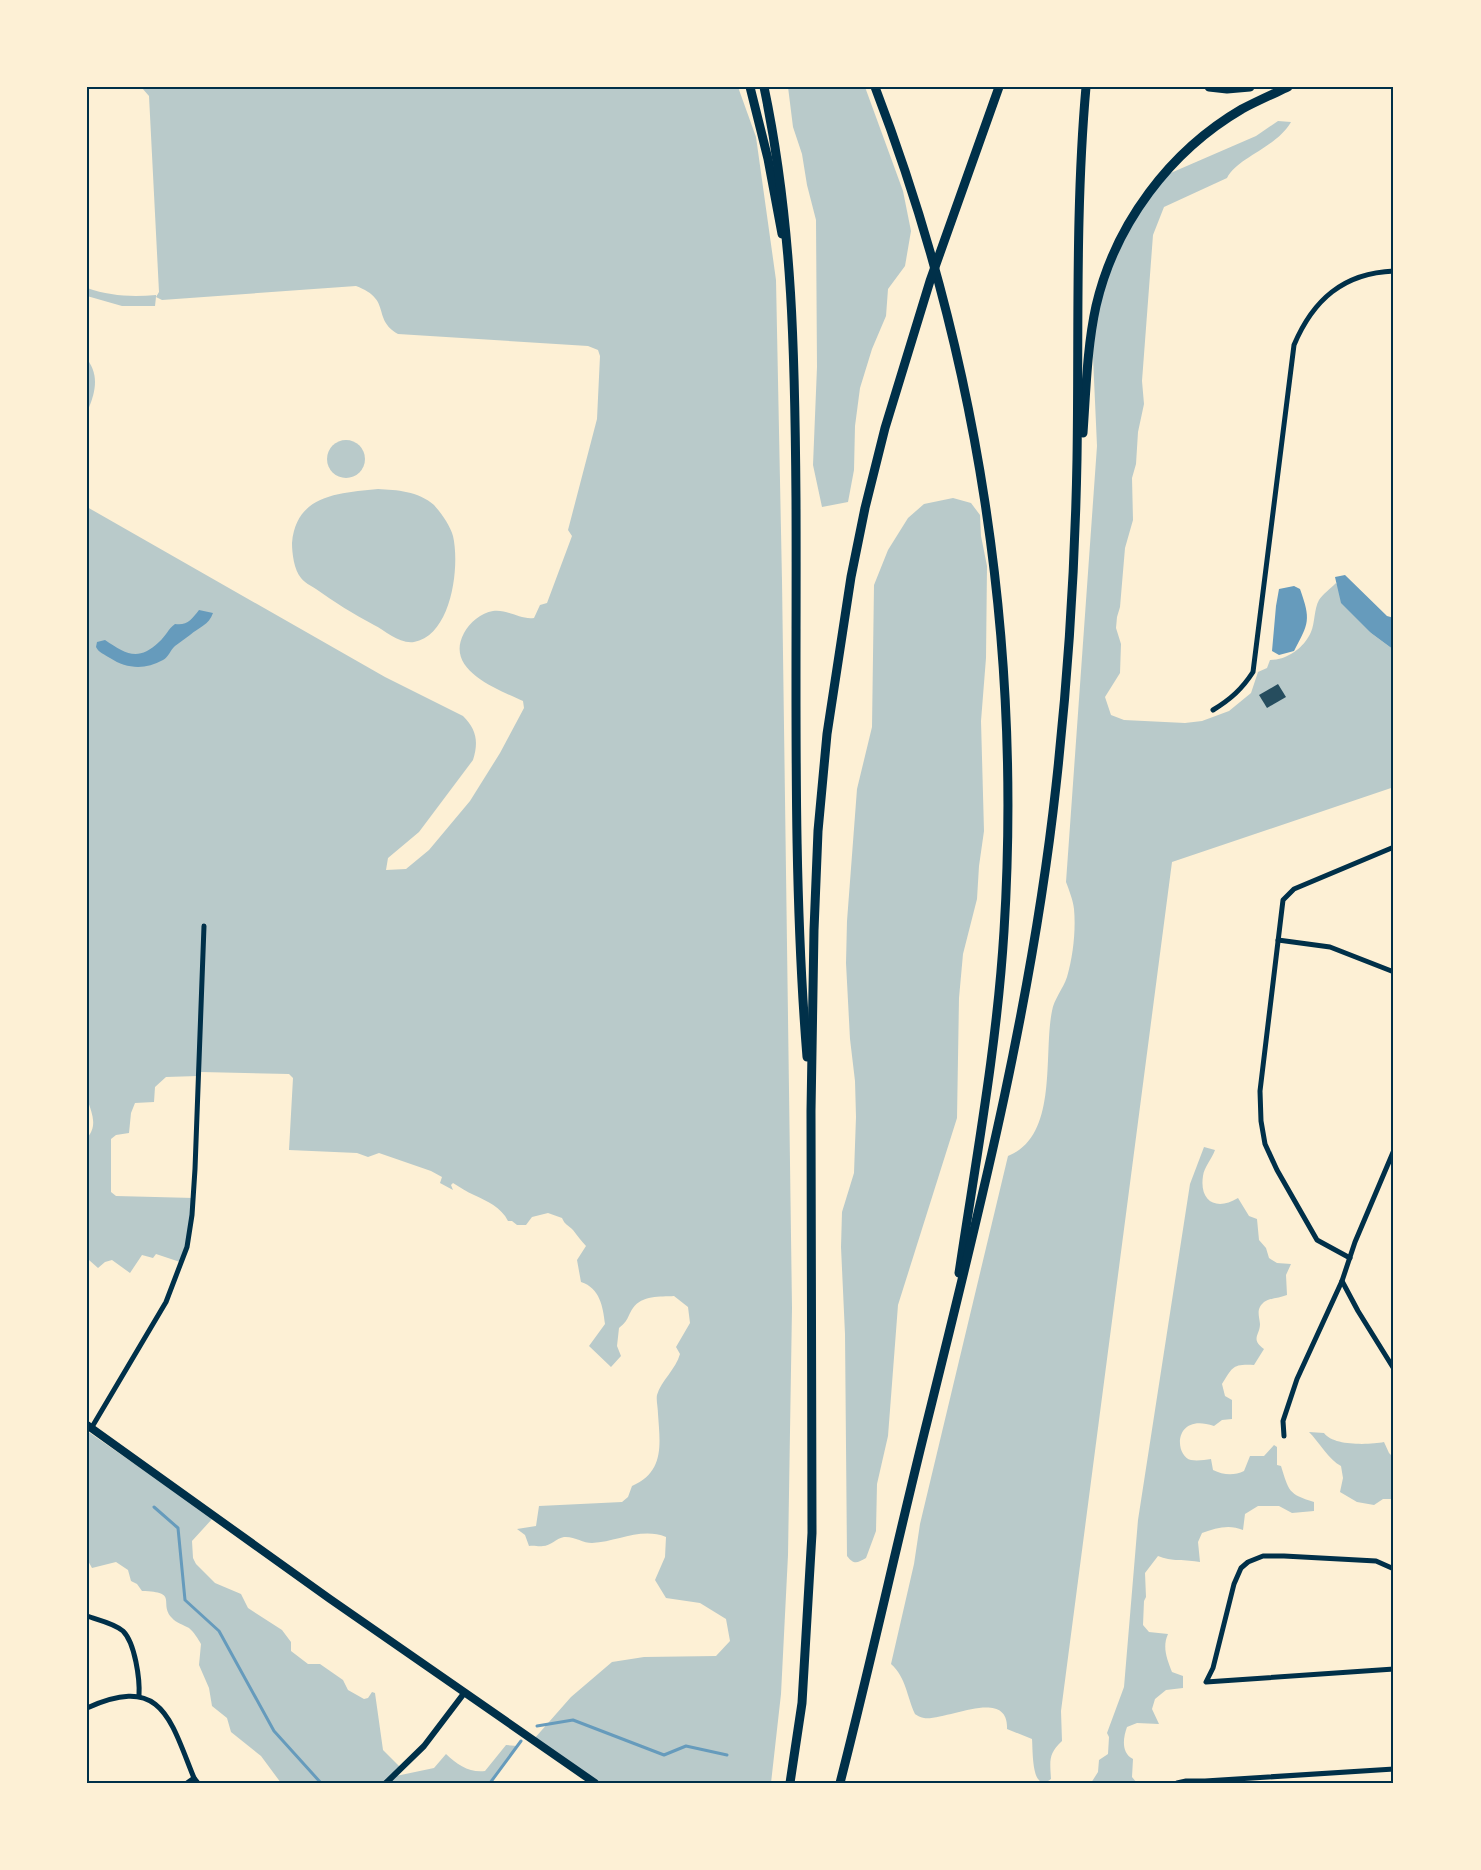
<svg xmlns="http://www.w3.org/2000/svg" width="1481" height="1870" font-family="'Public Sans',sans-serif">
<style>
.green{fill:#b9caca}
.water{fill:#669bbc}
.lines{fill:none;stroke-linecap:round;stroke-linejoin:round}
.stream{stroke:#669bbc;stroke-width:3}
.building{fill:#264d5e}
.minor{stroke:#003049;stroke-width:5}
.tertiary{stroke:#003049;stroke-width:6}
.secondary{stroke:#003049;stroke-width:8}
.motorway{stroke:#003049;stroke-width:9}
.neatline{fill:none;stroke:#003049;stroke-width:2}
</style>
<rect width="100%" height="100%" fill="#fdf0d5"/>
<g class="green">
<path d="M125,87H738L756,137L776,280L782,581L792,1308L788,1555L781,1694L771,1783H597L534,1739L571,1697L612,1662L644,1657L716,1656L730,1641L726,1619L700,1603L666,1598L655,1580L665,1557L666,1537C641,1527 617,1542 592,1543C583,1543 574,1536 564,1537C557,1538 550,1546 543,1546C538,1547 535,1545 529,1546L525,1535L517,1529L536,1526L539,1506L622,1502L628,1497L632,1486C665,1472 660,1444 658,1414C658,1408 656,1400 657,1395C661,1381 676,1369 680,1354L676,1347L690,1323L688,1307L674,1296C660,1297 642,1295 633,1308C627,1317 629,1320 619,1328L617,1346L621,1356L611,1367L589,1346L605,1324C603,1307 600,1288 581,1282L577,1260L586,1246C581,1241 577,1235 573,1230C568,1225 565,1225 562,1218L548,1213L532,1217L526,1225H517L512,1221H508C501,1207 487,1201 474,1195C467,1192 460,1187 453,1183L451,1185L453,1190L440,1183L442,1177L431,1171L379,1153L368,1157L357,1153L289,1150L293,1078L289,1074L201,1072L198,1076L166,1077L155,1087L154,1102L135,1103L131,1113L129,1133L116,1135L111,1139V1192L116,1196L194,1198L189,1234L180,1262L156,1254L153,1258L142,1255L130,1273L112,1260L105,1262L98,1268L89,1260H87V1138C98,1126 92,1113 87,1099V507L385,677L463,716C476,729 479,741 473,760L419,832L388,858L386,870L406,869L429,850L470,801L500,753L524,708L523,701C497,689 444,670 464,633C470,622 481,613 493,611C508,609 520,620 534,618L540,605L547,603L572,536L568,530L597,419L600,356L598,350L588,346L398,334C371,318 393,300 356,286L162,300L156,297L155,306H122L87,296V288C110,296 131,297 156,295V297L159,292L149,96L142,88Z"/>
<polygon points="788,87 865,87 903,191 911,231 905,266 888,289 886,316 872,349 860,388 855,426 854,470 848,502 822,507 813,465 817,367 816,220 807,185 802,154 793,127"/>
<path d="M1278,121L1291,122C1276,148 1238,157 1227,178L1164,207L1153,235L1142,381L1144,404L1138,432L1136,464L1132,478L1133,520L1125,548L1120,607L1117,617L1116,628L1121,644L1120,673L1105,697L1111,715L1124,720L1185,723L1202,721L1229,711L1251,693L1258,672L1267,668L1270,660C1287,660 1304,648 1311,632C1315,623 1314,609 1319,600C1323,594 1331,588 1336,583L1371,633L1394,650V787L1172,862L1061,1711L1062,1741C1048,1754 1050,1761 1051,1779C1031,1795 1033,1749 1032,1739L1007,1729C1009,1686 946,1721 924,1718C922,1718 916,1715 915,1714C907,1697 906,1677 891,1664L914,1564L920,1524L1008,1156C1059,1136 1043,1055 1052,1011C1054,999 1063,989 1067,977C1073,957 1076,930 1074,909C1073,900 1069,890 1066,882L1097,446L1093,357L1095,321L1110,269L1132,223L1166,175L1256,136Z"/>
<path d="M87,359C100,376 95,394 87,412Z"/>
<circle cx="346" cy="459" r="19"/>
<path d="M378,489C397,490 418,491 434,505C441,513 450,525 453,536C460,566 452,635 414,642C399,644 386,631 374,625C353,614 334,602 316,589C311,586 304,582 301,578C294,570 292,553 292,543C296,494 340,493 378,489Z"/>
<path d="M953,498L971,503L980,515L981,536L987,566L986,658L981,721L984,831L979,866L977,899L963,954L959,998L957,1118L898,1305L888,1436L877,1484L876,1531L866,1558C857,1563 854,1565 847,1556L845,1334L841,1247L842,1212L854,1173L856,1117L855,1081L850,1039L846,963L847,921L857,789L872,727L874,585L888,550L908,518L924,504Z"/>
<path d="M1204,1147L1215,1150C1212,1159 1204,1167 1203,1176C1199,1202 1217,1211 1238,1198L1249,1216L1257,1219L1259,1240L1266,1248L1269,1258L1277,1263L1291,1264L1286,1275L1287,1295C1280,1298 1270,1298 1264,1302C1256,1309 1259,1315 1260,1324C1260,1335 1250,1339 1264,1349L1254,1365C1232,1364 1233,1367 1222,1384L1225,1396L1232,1400V1419L1222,1420L1214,1426C1173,1412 1174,1456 1191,1460C1197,1461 1205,1460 1211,1459L1213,1470C1223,1475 1234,1476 1244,1471L1250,1456H1264L1274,1445L1277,1447V1465L1281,1466C1289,1491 1288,1494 1314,1502V1511L1292,1513L1279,1506H1258L1245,1514L1243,1530C1229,1524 1216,1528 1202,1533L1198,1542L1200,1562C1186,1559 1171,1562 1158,1556L1145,1573L1146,1597L1144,1601L1143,1625L1149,1632L1168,1634C1162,1647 1167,1659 1172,1672L1183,1676V1688L1166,1690L1155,1699L1152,1709L1159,1724L1137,1723L1127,1727C1123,1738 1121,1753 1133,1759L1132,1777L1137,1783H1091L1098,1772L1099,1760L1108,1754L1109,1737L1107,1733L1124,1687L1138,1520L1190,1184Z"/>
<path d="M87,1431L213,1518L192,1541L193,1558L196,1564L215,1583L241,1594L248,1608L282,1630L291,1642V1651L308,1664H320L343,1680L348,1690L364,1699L368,1698L372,1692L375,1693L383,1750L402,1769L396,1776L434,1768L446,1754C457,1765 470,1773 485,1771L506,1745L517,1746L490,1783H281L261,1756L231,1732L227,1718L212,1706L209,1688L199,1665L201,1644C198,1639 194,1632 189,1628C184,1625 176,1623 172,1618C158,1603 180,1592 142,1591L137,1584L131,1581L128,1570L116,1562L92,1568L87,1559V1483L89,1480L87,1471Z"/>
<path d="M1309,1432L1324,1433C1333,1446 1369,1445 1384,1442L1389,1453L1394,1458V1499H1383L1374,1505L1357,1502L1340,1492L1343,1478L1341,1466C1329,1460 1319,1442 1309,1432Z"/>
</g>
<g class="water">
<polygon points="1345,575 1387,616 1394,618 1394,650 1371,633 1341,603 1335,577"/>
<path d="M1294,586L1300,589C1311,620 1309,623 1294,651L1279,655L1272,651L1276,606L1279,589Z"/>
<path d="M199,610L213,613C209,625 199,627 190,635C185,639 180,642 175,646C170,650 169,657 163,660C145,670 127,669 110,658C104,654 99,653 96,647L97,642L105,640C126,654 138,662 159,642C166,636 168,629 175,624C187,626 192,619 199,610Z"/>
</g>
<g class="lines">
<g class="stream">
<polyline points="154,1507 178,1528 185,1600 219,1631 274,1731 321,1783"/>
<polyline points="537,1726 573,1720 664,1755 686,1746 727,1755"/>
<polyline points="490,1783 521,1741"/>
</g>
</g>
<polygon class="building" points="1278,684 1286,697 1267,708 1259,695"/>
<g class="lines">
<g class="minor">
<path d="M1213,710C1231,699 1242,689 1253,672L1294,345C1313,300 1343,273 1394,271"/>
<polyline points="1278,940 1330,947 1394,972"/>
<polyline points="1350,1258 1317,1240 1277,1170 1265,1144 1261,1121 1260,1091 1283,900 1294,889 1394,847"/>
<polyline points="1342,1281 1358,1311 1394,1369"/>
<polyline points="92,1427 166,1302 187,1247 192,1215 195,1169 204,926"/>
<polyline points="1284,1436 1283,1421 1297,1379 1342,1281 1355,1242 1394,1150"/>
<polyline points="1394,1569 1376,1561 1284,1556 1263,1556 1248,1562 1241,1568 1234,1584 1213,1668 1206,1682 1394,1669"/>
<path d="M87,1616C98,1620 114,1623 123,1631C135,1643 140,1679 139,1696"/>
<path d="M87,1708C162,1674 170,1719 194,1778L198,1783"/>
<polyline points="187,1783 194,1778"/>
<polyline points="1177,1783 1186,1781 1205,1781 1394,1769"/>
</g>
<polyline class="tertiary" points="386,1783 424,1746 465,1692"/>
<polyline class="secondary" points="87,1425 330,1599 595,1783"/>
<g class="motorway">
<polyline points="750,87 768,159 782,234"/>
<path d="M764,87C793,225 795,360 796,500C797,686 792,872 807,1057"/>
<path d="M875,87C978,356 1022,643 1004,931C997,1046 976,1159 959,1273"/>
<polyline points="1209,87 1227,89 1250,87"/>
<path d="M1083,433C1086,391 1087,347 1096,306C1115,224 1170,151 1242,109C1257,101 1273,94 1288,87"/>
<polyline points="790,1783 802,1703 812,1533 811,1111 814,930 818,831 827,734 851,577 865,508 885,428 930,281 999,87"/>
<path d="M840,1783C870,1666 896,1547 925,1430C978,1217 1032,1005 1056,786C1068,678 1075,568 1077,459C1079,335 1075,211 1086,87"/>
</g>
</g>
<rect width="1481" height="1870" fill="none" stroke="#fdf0d5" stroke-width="177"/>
<rect x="88" y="88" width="1304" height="1694" class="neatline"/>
</svg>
